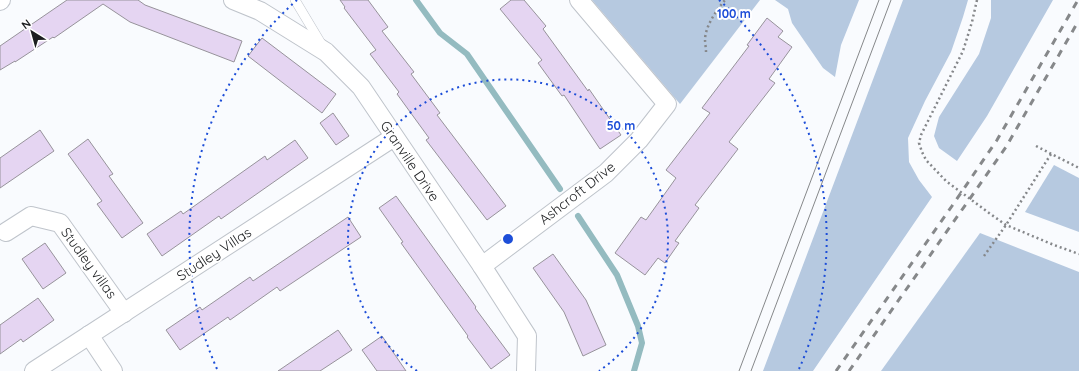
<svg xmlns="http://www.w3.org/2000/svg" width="1079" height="371" font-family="Quicksand,sans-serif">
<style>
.green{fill:#b6c9e0}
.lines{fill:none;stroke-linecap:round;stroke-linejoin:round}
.stream{stroke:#94bbc0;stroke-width:6}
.building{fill:#e5d5f2;stroke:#97939b}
.service-casing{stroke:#bfc4cb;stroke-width:10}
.minor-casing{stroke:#bfc4cb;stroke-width:20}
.path{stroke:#85878a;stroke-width:2.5;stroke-dasharray:2 3;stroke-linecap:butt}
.service{stroke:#fff;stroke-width:9}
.minor{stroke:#fff;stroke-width:18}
.tram{stroke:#86888a;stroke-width:1}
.rail{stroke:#86888a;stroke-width:3;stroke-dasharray:7 7;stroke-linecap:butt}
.ring{fill:none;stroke:#1d4ed8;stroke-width:2;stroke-dasharray:2 4}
.labels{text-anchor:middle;stroke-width:4;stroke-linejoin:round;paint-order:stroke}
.street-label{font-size:14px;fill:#1c1e20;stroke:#fff}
.centre{fill:#1d4ed8;stroke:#fff;stroke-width:2}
.ring-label{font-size:12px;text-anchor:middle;font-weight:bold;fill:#1d4ed8;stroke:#fff;stroke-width:4;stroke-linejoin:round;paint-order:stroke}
</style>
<rect width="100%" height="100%" fill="#f9fbfe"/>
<g class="green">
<polygon points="592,0 760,0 680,104"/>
<polygon points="775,0 859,0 841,45 835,77 823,68 792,23 788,9"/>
<polygon points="903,0 968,0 963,17 951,52 925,101 908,138 909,162 919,180 932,197 813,371 763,371"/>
<polygon points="991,0 1053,0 987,116 957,161 939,148 934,136 939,117 979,54 991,18"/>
<polygon points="1054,165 1079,178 1079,232 1025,212"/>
<polygon points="980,233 1079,272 1079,371 881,371"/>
</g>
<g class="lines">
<g class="stream">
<polyline points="416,0 440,33 467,54 560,189"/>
<polyline points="578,216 617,275 638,326 642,343 634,371"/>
</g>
</g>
<g class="building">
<polygon points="67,0 138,0 145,5 242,41 234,62 130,22 103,4 54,38 53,37 15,62 15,61 0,70 0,46"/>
<polygon points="340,0 368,0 388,27 382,31 414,72 411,74 440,113 437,115 506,206 487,220 426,140 429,138 397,94 399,92 370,54 376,50 344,8 345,7"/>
<polygon points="511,0 524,0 546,26 543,29 588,91 589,89 621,135 600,149 564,95 562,96 538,63 542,60 500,9"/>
<polygon points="767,18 783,31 778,37 792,47 769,79 775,83 729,142 738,149 695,205 699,208 675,241 679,243 665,263 658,258 645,275 615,253 641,217 646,220 676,178 666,170 710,113 702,108 749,46 747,45"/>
<polygon points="262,38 336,94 322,113 248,56"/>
<polygon points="333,113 349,136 336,145 320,123"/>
<polygon points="40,130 54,151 0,188 0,158"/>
<polygon points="88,139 113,174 109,176 143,223 122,238 97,204 102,201 68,154"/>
<polygon points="295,140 308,158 221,219 219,216 162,256 147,234 181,211 183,214 265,156 267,160"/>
<polygon points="396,196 476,307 475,308 510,355 491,369 467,337 468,336 401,243 403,242 379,208"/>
<polygon points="348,217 361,237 280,291 277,287 230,320 228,317 180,350 166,330 200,307 202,310 250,277 253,281"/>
<polygon points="45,243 66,273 43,289 22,259"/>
<polygon points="553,254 586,300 606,345 583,356 564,312 533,268"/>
<polygon points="38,298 54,320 23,342 21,339 0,354 0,325"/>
<polygon points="338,330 352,350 320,371 278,371"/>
<polygon points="382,336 406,371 377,371 362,350"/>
</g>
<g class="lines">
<defs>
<polyline id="service" points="295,0 322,45"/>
<g id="minor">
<polyline points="233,0 260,11 326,52 361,87 482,266 527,336 526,371"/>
<polyline points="0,1 1,0"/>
<polyline points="6,232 31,216 60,223 124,313"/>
<polyline points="482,266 606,173 639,140 667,104 579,0"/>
<polyline points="89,335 113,371"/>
<polyline points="34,371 394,137"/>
</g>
</defs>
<use href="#service" class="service-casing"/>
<use href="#minor" class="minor-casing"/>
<g class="path">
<polyline points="977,0 972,22 963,51 921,135 919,143 922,152 926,160 946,181 989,213 1006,225 1054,245 1079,254"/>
<path d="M706,52C706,48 705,43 705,39C706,25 716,11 725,0"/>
<polyline points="1036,146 1079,168"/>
<polyline points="984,256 1006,225 1051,154"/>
</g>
<use href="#service" class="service"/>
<use href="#minor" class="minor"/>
<g class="tram">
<polyline points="739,371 879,0"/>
<polyline points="751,371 891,0"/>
</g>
<g class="rail">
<polyline points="836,371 952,206 997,140 1078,0"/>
<polyline points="849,371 1006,147 1079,20"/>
</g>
</g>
<g class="ring">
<path d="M417 371A160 160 0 1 1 599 371"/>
<path d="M217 369A319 319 0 0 1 297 0M719 0A319 319 0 0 1 799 369"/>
</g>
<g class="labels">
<g class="street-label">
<text transform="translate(410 161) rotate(56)" y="5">Granville Drive</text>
<text transform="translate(577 193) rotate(-38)" y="5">Ashcroft Drive</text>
<text transform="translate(214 254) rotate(-33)" y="5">Studley Villas</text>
<text transform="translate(89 263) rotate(54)" y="5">Studley villas</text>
</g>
</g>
<circle cx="508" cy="239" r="6" class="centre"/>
<g class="ring-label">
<text x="734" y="18">100 m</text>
<text x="621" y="130">50 m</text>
</g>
<g transform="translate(32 32) rotate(323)" stroke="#ffffff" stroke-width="3" paint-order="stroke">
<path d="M0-3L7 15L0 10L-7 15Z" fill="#1c1e20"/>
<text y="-6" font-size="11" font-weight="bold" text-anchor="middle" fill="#1c1e20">N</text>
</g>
</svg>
